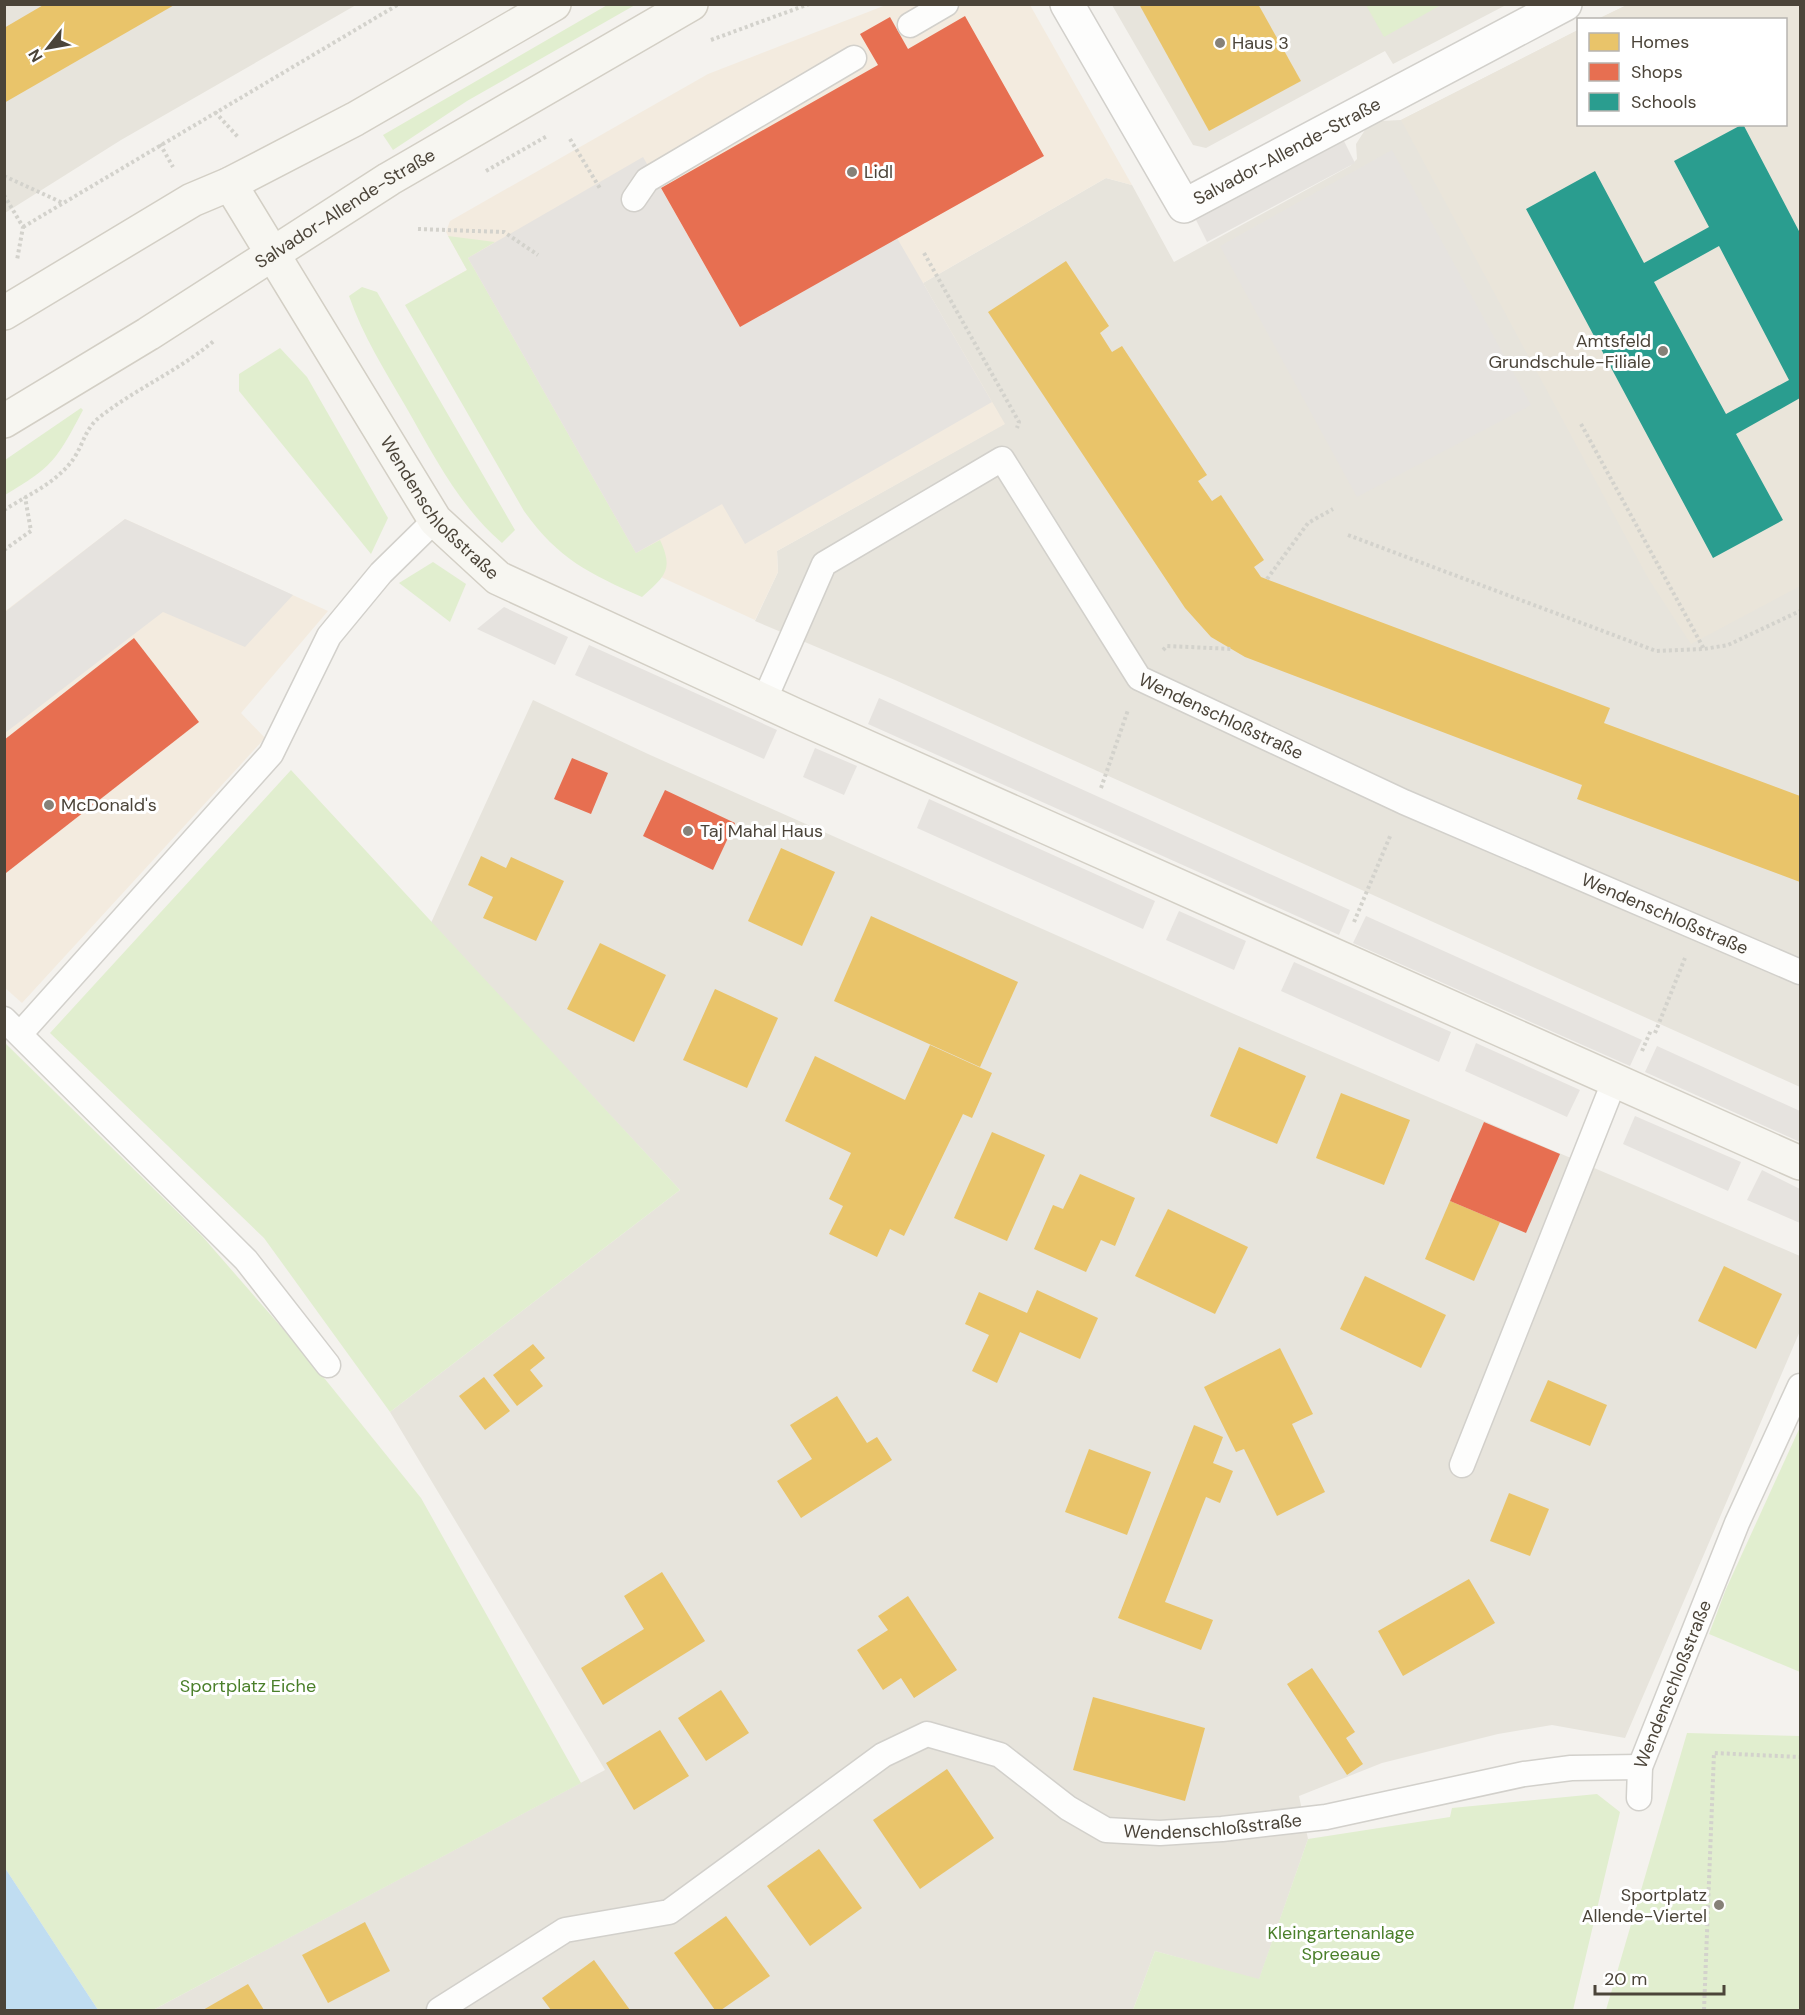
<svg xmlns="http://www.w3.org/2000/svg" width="1805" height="2015" font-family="'DM Sans',sans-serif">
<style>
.residential{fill:#e7e4dc}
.commercial{fill:#f3ebdf}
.education{fill:#eae5da}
.green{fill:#e1eecf}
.parking{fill:#e6e3df}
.water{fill:#c0ddf1}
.homes{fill:#e9c46a}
.shops{fill:#e76f51}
.schools{fill:#2a9d8f;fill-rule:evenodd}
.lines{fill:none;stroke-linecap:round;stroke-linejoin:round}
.lane-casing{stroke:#d2d0cb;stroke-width:27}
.street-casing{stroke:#d2d0cb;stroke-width:36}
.secondary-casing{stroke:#d3cfc5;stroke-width:36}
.path{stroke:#d3d2cc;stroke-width:4;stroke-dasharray:3 3;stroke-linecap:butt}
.lane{stroke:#fdfdfc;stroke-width:24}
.street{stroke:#fdfdfc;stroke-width:33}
.secondary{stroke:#f7f6f1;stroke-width:33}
.poi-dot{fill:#868178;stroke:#fff;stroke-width:2}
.labels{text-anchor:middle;stroke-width:6;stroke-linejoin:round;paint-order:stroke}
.poi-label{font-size:18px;fill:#4b4439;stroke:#fff;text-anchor:start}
.street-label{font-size:18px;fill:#4b4439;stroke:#fff}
.park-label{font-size:18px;fill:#4a7f2a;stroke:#fff}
</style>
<rect width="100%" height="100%" fill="#f4f2ee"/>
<g class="residential">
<polygon points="5,5 356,5 121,140 5,213"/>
<polygon points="1112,5 1506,5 1393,64 1385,51 1206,148 1193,145"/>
<polygon points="1627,5 1800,5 1800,1087 895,680 755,621 778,572 777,551 1004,424 923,283 1106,178 1132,185 1174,262 1350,166 1357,159 1356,144 1365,130 1380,121 1401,120 1578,30 1578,124 1786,124 1786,20 1598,19"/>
<polygon points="533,700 648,754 1234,1014 1800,1256 1800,1331 1625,1738 1552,1725 1498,1734 1382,1763 1299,1796 1308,1839 1259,1980 1155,1951 1133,2010 153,2010 605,1770 390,1412 680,1190 431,923"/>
</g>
<g class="commercial">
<polygon points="886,5 1030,5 1132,185 1106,178 923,283 1005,424 777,551 778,572 755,620 626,561 431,290 467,270 446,232 450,221 708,74"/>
<polygon points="125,519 328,611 241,713 265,738 22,1003 4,987 4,612"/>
</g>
<polygon class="education" points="1627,5 1800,5 1800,586 1691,644 1648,578 1401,120 1578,30 1578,124 1786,124 1786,20 1598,19"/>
<g class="green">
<polygon points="609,4 635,5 467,101 393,150 383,135"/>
<polygon points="1366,5 1441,5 1384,37"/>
<path d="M448,236L495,242L468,258L636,553L660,540C674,570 665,576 642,597C590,574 558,559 524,511L405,305L467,270Z"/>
<path d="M362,287L377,292L515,530L502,543C459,506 434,456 406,407C385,371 363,336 349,296Z"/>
<polygon points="280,348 307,377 388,518 371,554 239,391 239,374"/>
<path d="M81,408L83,410C57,459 53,467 5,495V460Z"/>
<polygon points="433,562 466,584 450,622 399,583"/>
<polygon points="291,770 680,1190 390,1412 264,1238 50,1033"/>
<polygon points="4,1042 202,1236 304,1353 421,1498 581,1783 153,2010 98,2010 5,1868"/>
<polygon points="1800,1427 1800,1672 1709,1634 1726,1589"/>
<polygon points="1687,1733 1800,1736 1800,2010 1606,2010"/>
<polygon points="1597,1794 1620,1812 1573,2010 1133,2010 1155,1951 1259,1979 1308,1839 1450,1817 1452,1808"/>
</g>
<g class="parking">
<polygon points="1344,141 1355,163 1207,242 1196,220"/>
<polygon points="1392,150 1531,405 1357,497 1220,246"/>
<polygon points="643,157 740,327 897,238 992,402 745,544 722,504 636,553 468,258"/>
<polygon points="125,519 293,595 245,647 163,612 5,733 5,612"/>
<polygon points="504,607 568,637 555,665 477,629"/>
<polygon points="589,645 777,730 764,759 575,675"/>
<polygon points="879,698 1350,910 1339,935 868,724"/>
<polygon points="815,748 857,766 844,795 803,777"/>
<polygon points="929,799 1155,901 1143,929 917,828"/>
<polygon points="1179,911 1246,941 1234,970 1166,940"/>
<polygon points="1366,916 1642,1040 1630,1066 1353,943"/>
<polygon points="1294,962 1451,1032 1439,1062 1281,991"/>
<polygon points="1476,1043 1580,1090 1567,1117 1465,1071"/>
<polygon points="1657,1046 1800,1111 1800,1142 1645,1072"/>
<polygon points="1635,1116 1741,1162 1728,1191 1623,1144"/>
<polygon points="1762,1170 1800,1189 1800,1223 1747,1200"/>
</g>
<polygon class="water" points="4,1868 5,1868 98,2010 5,2010"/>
<g class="homes">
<polygon points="45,4 176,4 4,103 4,28"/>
<polygon points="1139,4 1258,4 1301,81 1209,131"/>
<polygon points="1066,261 1109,326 1100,333 1112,352 1122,346 1207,475 1198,481 1212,501 1221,495 1264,560 1254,567 1261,577 1610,708 1604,723 1800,796 1800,882 1577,799 1582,785 1245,657 1211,637 1185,608 988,312"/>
<polygon points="781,848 835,872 802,946 748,921"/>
<polygon points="481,856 506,868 511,857 564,881 536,941 483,918 493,897 468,885"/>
<polygon points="871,916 1018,982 980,1067 834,1001"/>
<polygon points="600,943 666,975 634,1042 567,1009"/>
<polygon points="715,989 778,1018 747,1088 683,1060"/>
<polygon points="930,1045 992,1073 972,1118 963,1114 904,1236 890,1229 877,1257 829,1234 843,1206 829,1199 851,1153 785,1121 815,1056 905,1100"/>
<polygon points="1239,1047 1306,1076 1277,1144 1210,1116"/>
<polygon points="1341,1093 1410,1120 1384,1185 1316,1158"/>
<polygon points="992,1132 1045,1155 1007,1241 954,1218"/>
<polygon points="1080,1174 1135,1198 1115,1246 1101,1240 1086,1272 1034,1249 1053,1205 1063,1209"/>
<polygon points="1450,1201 1500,1222 1474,1281 1425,1259"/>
<polygon points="1168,1209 1248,1247 1215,1314 1135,1276"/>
<polygon points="1724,1266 1782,1294 1756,1349 1698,1321"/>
<polygon points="1365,1276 1446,1315 1421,1368 1340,1329"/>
<polygon points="1037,1290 1098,1318 1080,1359 1020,1332 997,1383 972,1371 989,1335 965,1324 979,1292 1027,1313"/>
<polygon points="533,1344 545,1358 530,1370 543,1386 517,1406 493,1375"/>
<polygon points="1280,1348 1313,1414 1292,1424 1325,1492 1277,1516 1244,1449 1236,1452 1204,1387"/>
<polygon points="484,1377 510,1411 485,1430 459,1396"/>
<polygon points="1548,1380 1607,1405 1590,1446 1530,1421"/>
<polygon points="837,1396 867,1443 877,1437 892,1460 801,1518 777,1481 812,1459 790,1425"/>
<polygon points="1194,1425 1223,1437 1213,1463 1233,1471 1220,1503 1206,1497 1165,1602 1213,1620 1201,1650 1118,1618"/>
<polygon points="1089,1449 1151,1472 1127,1535 1065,1512"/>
<polygon points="1509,1493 1549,1509 1530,1556 1490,1541"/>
<polygon points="662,1572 705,1641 603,1705 581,1668 644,1629 624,1596"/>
<polygon points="1469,1579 1495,1623 1403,1676 1378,1631"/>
<polygon points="908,1596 957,1670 914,1698 901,1678 883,1690 857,1650 888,1630 878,1616"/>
<polygon points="1312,1668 1355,1732 1346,1738 1363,1764 1347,1775 1287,1684"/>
<polygon points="721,1690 749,1733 706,1761 678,1718"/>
<polygon points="1093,1697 1205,1728 1185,1801 1073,1770"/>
<polygon points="660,1730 689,1776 634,1810 606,1763"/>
<polygon points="947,1769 994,1838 920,1889 873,1820"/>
<polygon points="819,1849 862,1908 810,1946 767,1886"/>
<polygon points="726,1916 770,1976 721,2010 715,2010 674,1953"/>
<polygon points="365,1922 390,1971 328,2003 302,1955"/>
<polygon points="594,1960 630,2010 551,2010 542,1998"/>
<polygon points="248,1984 264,2010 203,2010"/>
</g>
<g class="shops">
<polygon points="965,16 1044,156 740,327 661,188 878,65 860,34 890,17 908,49"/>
<polygon points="134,638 199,722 6,873 4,740"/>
<polygon points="572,758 608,773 591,814 554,799"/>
<polygon points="665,790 735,823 713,870 643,836"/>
<polygon points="1484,1122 1560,1154 1526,1233 1450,1201"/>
</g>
<path class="schools" d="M1743,124L1800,233V398L1736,434L1783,520L1713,558L1526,209L1595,171L1644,263L1709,227L1674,161ZM1719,246L1789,380L1726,414L1654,282Z"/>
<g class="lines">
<defs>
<g id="lane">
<polyline points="910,25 946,4"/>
<polyline points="634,199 647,180 854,58"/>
<path id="s1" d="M764,701L824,564L1002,459L1139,678L1404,802L1800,972"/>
<polyline points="4,1019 246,1260 328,1365"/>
<polyline points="20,1034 271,754 329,636 381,573 435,520"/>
<polyline points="1462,1465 1614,1082"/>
<path id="s2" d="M1639,1798L1640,1767L1737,1523L1800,1386"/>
<path id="s3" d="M439,2010L565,1930L669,1912L883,1755L927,1734L1000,1755L1068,1808L1106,1830L1160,1833L1222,1829L1326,1817L1524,1774L1571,1768L1640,1767"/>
</g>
<g id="street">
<path id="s4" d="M1067,4L1184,206L1565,4"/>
</g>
<g id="secondary">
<path id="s5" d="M230,184L435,520L498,578L797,716L1800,1163"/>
<polyline points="4,313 192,200 230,184 355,119 554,4"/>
<path id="s6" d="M4,421L148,334L389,179L691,4"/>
</g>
</defs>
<use href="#lane" class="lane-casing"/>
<use href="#street" class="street-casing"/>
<use href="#secondary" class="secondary-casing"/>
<g class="path">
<polyline points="711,40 809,4"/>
<polyline points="215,112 238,137"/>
<polyline points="570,139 601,190"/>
<polyline points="160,144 173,167"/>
<polyline points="486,171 547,136"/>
<polyline points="4,176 63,203"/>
<polyline points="4,195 23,227 17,260"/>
<polyline points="23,227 399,4"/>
<polyline points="418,229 504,232 538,255"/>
<polyline points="924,253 1019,422 1017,428"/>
<polyline points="1581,424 1704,649"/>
<path d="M4,510C28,495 58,482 74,458C84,443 85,428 101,416C137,388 180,370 215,340"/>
<polyline points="1348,535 1656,651 1704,649 1728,645 1800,611"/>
<polyline points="4,550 31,531 25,497"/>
<polyline points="1267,579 1308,523 1333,509"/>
<polyline points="1163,650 1167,646 1232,649"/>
<polyline points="1101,788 1128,710"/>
<polyline points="1354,922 1391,834"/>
<polyline points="1655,1033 1685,958"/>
<polyline points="1642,1051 1651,1030"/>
<polyline points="1704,2010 1714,1753 1800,1757"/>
</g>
<use href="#lane" class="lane"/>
<use href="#street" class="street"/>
<use href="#secondary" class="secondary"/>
</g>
<g class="poi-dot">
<circle cx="1220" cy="43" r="6"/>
<circle cx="852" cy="172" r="6"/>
<circle cx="1663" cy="351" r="6"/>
<circle cx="49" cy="805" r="6"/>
<circle cx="688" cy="831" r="6"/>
<circle cx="1719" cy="1905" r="6"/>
</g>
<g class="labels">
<g class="poi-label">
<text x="1232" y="49">Haus 3</text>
<text x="864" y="178">Lidl</text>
<text x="1651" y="347" text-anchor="end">Amtsfeld<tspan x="1651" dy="21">Grundschule-Filiale</tspan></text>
<text x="61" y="811">McDonald's</text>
<text x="700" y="837">Taj Mahal Haus</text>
<text x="1707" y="1901" text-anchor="end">Sportplatz<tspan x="1707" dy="21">Allende-Viertel</tspan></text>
</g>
<g class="street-label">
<text dy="6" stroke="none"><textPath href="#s4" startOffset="350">Salvador-Allende-Straße</textPath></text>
<text dy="6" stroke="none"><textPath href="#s6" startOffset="402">Salvador-Allende-Straße</textPath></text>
<text dy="6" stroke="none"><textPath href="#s5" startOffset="387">Wendenschloßstraße</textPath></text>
<text dy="6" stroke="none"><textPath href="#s1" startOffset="705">Wendenschloßstraße</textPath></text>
<text dy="6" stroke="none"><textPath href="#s1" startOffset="1191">Wendenschloßstraße</textPath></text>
<text dy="6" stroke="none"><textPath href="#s2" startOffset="120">Wendenschloßstraße</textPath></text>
<text dy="6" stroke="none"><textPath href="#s3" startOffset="882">Wendenschloßstraße</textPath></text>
</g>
<g class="park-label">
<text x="248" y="1692">Sportplatz Eiche</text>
<text x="1341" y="1939">Kleingartenanlage<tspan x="1341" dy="21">Spreeaue</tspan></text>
</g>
</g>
<rect width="1805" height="2015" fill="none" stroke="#4b4439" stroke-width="12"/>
<rect x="1577" y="18" width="210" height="108" fill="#ffffff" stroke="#b7b4b0" stroke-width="1.5"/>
<rect x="1589" y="33" width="30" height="18" fill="#e9c46a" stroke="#b7b4b0" stroke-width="1.5"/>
<text x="1631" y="48" font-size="18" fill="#4b4439">Homes</text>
<rect x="1589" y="63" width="30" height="18" fill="#e76f51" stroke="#b7b4b0" stroke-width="1.5"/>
<text x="1631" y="78" font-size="18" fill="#4b4439">Shops</text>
<rect x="1589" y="93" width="30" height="18" fill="#2a9d8f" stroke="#b7b4b0" stroke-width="1.5"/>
<text x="1631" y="108" font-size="18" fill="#4b4439">Schools</text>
<g transform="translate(48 48) rotate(239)" stroke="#ffffff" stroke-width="4.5" paint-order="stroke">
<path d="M0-4.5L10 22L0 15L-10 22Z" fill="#4b4439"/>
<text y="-9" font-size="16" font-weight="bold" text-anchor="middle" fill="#4b4439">N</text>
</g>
<path d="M1595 1985v9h129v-9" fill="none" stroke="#4b4439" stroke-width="3"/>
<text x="1604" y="1985" font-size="18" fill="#4b4439" stroke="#ffffff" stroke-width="4.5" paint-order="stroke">20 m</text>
</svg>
